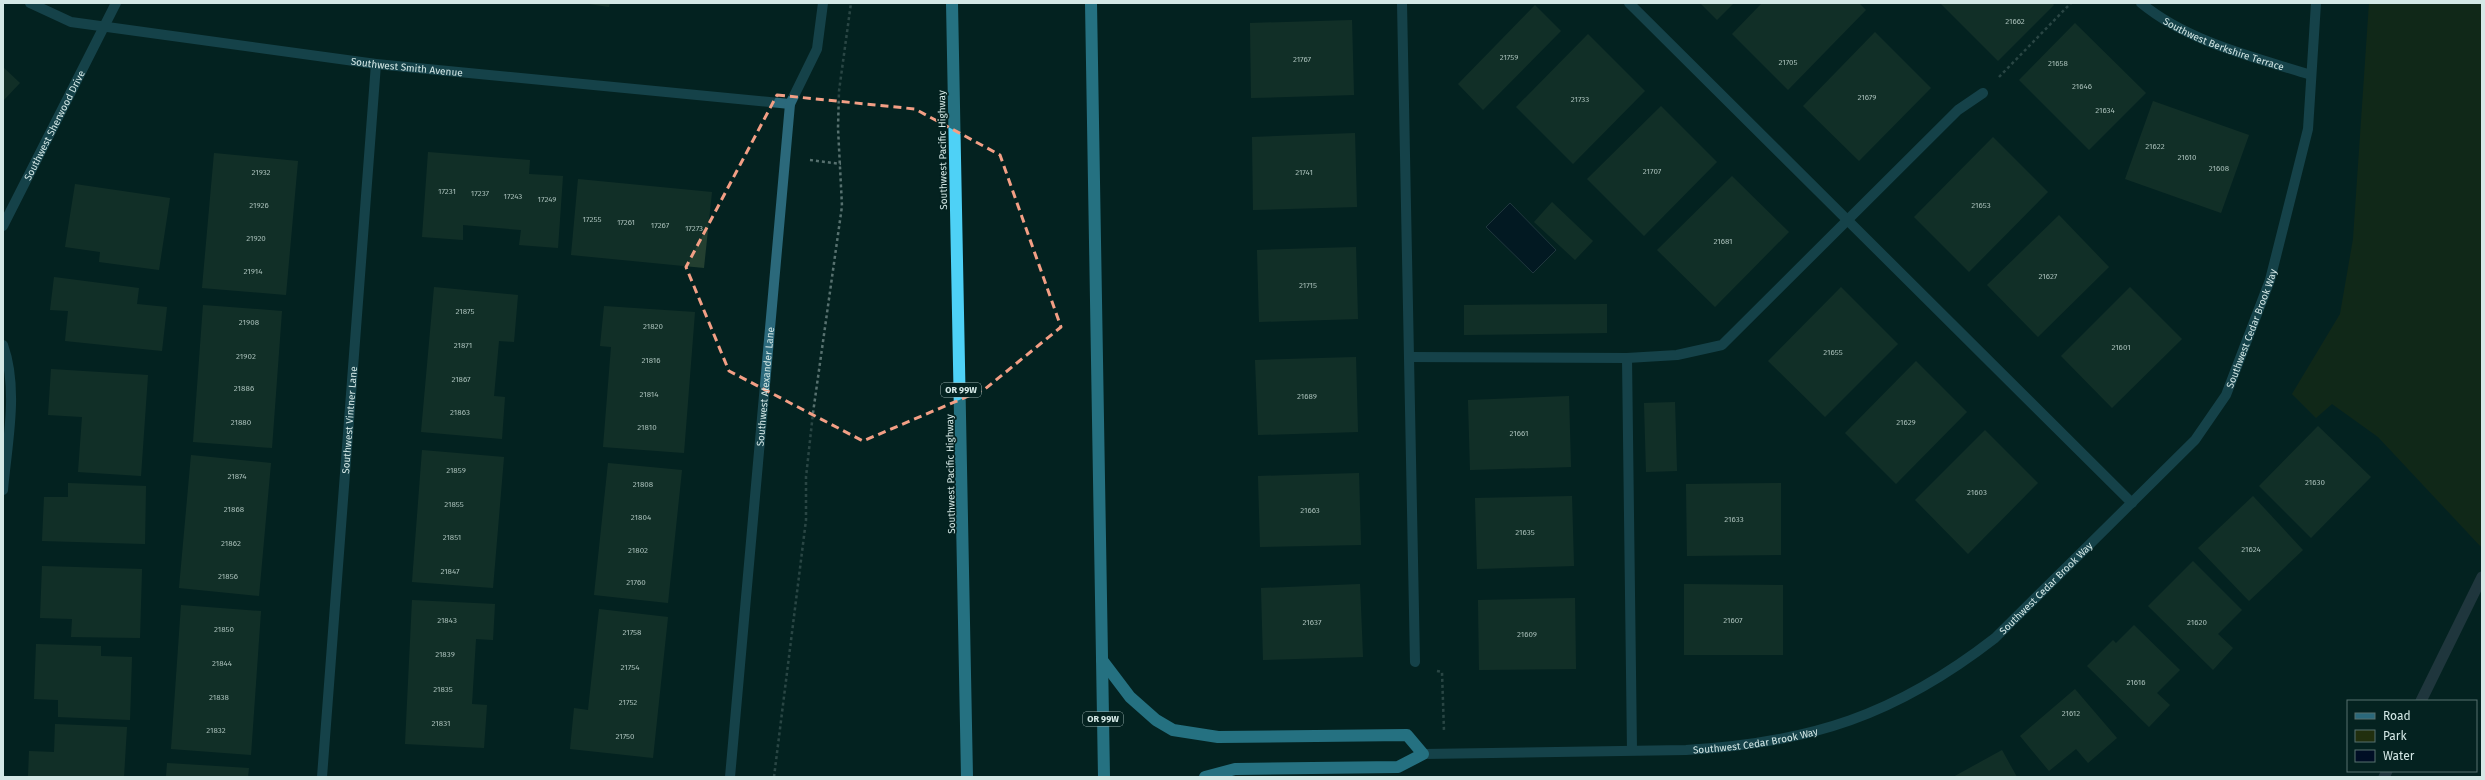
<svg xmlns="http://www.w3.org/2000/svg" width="2485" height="780" font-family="'Fira Sans',sans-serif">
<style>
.green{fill:#212f0e}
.water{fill:#000e25;stroke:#404f5f}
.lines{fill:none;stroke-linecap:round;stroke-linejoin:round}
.stream{stroke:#404f5f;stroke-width:11}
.building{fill:#233f30}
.path{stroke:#57716f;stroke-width:2.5;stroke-dasharray:3 3;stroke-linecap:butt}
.minor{stroke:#2b697b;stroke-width:10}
.highway{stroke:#4ed1f6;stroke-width:12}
.marked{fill:none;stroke:#f39f85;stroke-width:3;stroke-dasharray:8 5;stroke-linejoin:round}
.labels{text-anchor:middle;stroke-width:3.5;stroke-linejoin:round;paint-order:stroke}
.number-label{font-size:8px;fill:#a8beb8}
.shield{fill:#042220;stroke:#96adab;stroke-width:1}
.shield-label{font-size:9px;font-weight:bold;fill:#d4e8e6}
.street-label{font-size:10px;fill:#d4e8e6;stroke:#042220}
</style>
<rect width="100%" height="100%" fill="#042220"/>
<polygon class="green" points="2369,3 2482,3 2482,548 2378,437 2332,404 2316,418 2292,394 2340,314 2353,239"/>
<polygon class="water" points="1510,203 1556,250 1533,273 1486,227"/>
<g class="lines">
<g class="stream">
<polyline points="2421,701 2482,577"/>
<polyline points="2384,777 2387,771"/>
</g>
</g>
<g class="building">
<polygon points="582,3 610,3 609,7"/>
<polygon points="1700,3 1734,3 1717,20"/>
<polygon points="1762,3 1859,3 1866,10 1788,90 1732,34"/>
<polygon points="1940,3 2052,3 2054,5 1998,61"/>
<polygon points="1535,5 1561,31 1483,110 1458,84"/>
<polygon points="1352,20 1354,95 1251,98 1250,23"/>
<polygon points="2075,23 2146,93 2089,150 2019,80"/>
<polygon points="1875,32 1931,88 1859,161 1803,106"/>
<polygon points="1588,34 1645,91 1573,164 1516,107"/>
<polygon points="3,67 20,83 3,101"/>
<polygon points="2153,101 2249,135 2221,213 2125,179"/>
<polygon points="1661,106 1717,162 1644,236 1587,179"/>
<polygon points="1355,133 1357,207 1253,210 1252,137"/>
<polygon points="1993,137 2048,192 1969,272 1914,217"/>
<polygon points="428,152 530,160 529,174 563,176 558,248 519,245 521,230 463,225 463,240 422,237"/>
<polygon points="214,153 298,161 286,295 202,288"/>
<polygon points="1732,176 1789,232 1715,307 1657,250"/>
<polygon points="578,179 712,192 704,268 571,255"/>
<polygon points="75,184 170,198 159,270 99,262 100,252 65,247"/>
<polygon points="1552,202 1593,241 1575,260 1534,222"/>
<polygon points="2059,215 2109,267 2038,337 1987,285"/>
<polygon points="1356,247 1358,319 1259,322 1257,250"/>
<polygon points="54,277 139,288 137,304 167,307 162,351 65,341 68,311 50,310"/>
<polygon points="434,287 518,295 514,342 499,341 494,396 505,397 502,439 421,432"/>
<polygon points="1841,287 1898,344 1825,417 1768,361"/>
<polygon points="2130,287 2182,339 2112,408 2061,356"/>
<polygon points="1607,304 1607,333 1464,335 1464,305"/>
<polygon points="203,305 282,311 272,448 193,442"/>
<polygon points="604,306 695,312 684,453 603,447 611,347 600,346"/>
<polygon points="1356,357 1358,432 1258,435 1255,360"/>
<polygon points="1916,361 1967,412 1896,484 1845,433"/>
<polygon points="51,369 148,375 141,476 78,472 82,417 48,415"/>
<polygon points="1569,396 1571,467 1470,470 1468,400"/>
<polygon points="1675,402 1677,471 1646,472 1644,403"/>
<polygon points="2318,426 2371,477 2311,538 2259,486"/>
<polygon points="1985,430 2038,483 1968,554 1915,500"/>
<polygon points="422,450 504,457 493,588 412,582"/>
<polygon points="191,455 271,463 259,596 179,588"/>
<polygon points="608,463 682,470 668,603 594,595"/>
<polygon points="1359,473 1361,545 1260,547 1258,476"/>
<polygon points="68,483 146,486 145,544 42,541 44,497 68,497"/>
<polygon points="1781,483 1781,555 1687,556 1686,484"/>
<polygon points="1572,496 1574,566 1477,569 1475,498"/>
<polygon points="2253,496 2303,550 2249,601 2198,548"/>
<polygon points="2193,561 2242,610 2218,634 2233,648 2213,670 2148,606"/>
<polygon points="42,566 142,569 140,638 71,637 72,619 40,618"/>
<polygon points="1360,584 1363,657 1263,660 1261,588"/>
<polygon points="1684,584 1783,585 1783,655 1684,655"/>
<polygon points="1575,598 1576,669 1479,670 1478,600"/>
<polygon points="412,600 495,604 493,640 476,639 472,704 487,705 484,748 405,744"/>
<polygon points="181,605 261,611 251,755 171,749"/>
<polygon points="599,609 668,617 653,758 570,749 574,708 588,710"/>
<polygon points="2134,625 2180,670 2157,693 2170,705 2149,727 2087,666 2113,640 2116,643"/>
<polygon points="36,644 101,646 101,656 132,657 130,720 58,717 58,700 34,699"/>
<polygon points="2075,689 2117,738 2088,763 2076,749 2049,771 2020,736"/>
<polygon points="55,724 127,727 124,777 28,777 29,751 54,752"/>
<polygon points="2002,750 2017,777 1953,777"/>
<polygon points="167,763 249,768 248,777 166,777"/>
</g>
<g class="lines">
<g class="path">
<polyline points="1999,77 2071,3"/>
<polyline points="810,160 841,164"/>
<polyline points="1437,671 1442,672 1444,731"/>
<polyline points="774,777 806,520 806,477 813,413 842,206 838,128 839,91 851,3"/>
</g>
<g class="minor">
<path id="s1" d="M30,3L71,22L376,64L790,104"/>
<polyline points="1402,3 1415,662"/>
<polyline points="1629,3 2132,503"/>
<path id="s2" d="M2141,3C2188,42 2254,57 2311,75"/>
<path id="s3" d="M3,226L116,3"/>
<path d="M3,345C19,390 7,443 3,490"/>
<polyline points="1409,357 1627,358 1677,355 1722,345 1958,110 1983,93"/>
<polyline points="1627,358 1632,750"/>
<path id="s4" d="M1423,754L1686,750C1811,743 1896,715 1995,638L2195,440L2226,395L2270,280L2308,129L2316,3"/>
<path id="s5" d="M322,777L376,64"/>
<path id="s6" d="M730,777L790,104L817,49L823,3"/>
</g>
<g class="highway">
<polyline points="952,3 967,777"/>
<polyline points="1091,3 1104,777"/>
<polyline points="1102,660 1130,697 1156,720 1173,730 1218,737 1407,735 1423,754 1398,767 1235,769 1205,777"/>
</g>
</g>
<path d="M0 0H2485V780H0ZM777,95L915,109L1000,155L1061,327L985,389L863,441L729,371L686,267Z" fill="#042220" fill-opacity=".55" fill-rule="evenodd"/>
<path class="marked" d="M777,95L915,109L1000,155L1061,327L985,389L863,441L729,371L686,267Z"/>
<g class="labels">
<g class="number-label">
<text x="2015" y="24">21662</text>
<text x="1509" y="60">21759</text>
<text x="1302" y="62">21767</text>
<text x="1788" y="65">21705</text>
<text x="2058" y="66">21658</text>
<text x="2082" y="89">21646</text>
<text x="1867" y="100">21679</text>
<text x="1580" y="102">21733</text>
<text x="2105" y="113">21634</text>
<text x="2155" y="149">21622</text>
<text x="2187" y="160">21610</text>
<text x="2219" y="171">21608</text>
<text x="1652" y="174">21707</text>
<text x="261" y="175">21932</text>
<text x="1304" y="175">21741</text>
<text x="447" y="194">17231</text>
<text x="480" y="196">17237</text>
<text x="513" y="199">17243</text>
<text x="547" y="202">17249</text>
<text x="259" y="208">21926</text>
<text x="1981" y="208">21653</text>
<text x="592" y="222">17255</text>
<text x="626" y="225">17261</text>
<text x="660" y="228">17267</text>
<text x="694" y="231">17273</text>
<text x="256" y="241">21920</text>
<text x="1723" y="244">21681</text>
<text x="253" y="274">21914</text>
<text x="2048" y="279">21627</text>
<text x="1308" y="288">21715</text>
<text x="465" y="314">21875</text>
<text x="249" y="325">21908</text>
<text x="653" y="329">21820</text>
<text x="463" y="348">21871</text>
<text x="2121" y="350">21601</text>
<text x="1833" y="355">21655</text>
<text x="246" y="359">21902</text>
<text x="651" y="363">21816</text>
<text x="461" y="382">21867</text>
<text x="244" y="391">21886</text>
<text x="649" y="397">21814</text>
<text x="1307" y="399">21689</text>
<text x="460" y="415">21863</text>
<text x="241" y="425">21880</text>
<text x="1906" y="425">21629</text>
<text x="647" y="430">21810</text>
<text x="1519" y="436">21661</text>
<text x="456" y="473">21859</text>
<text x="237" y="479">21874</text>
<text x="2315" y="485">21630</text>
<text x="643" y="487">21808</text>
<text x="1977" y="495">21603</text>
<text x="454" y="507">21855</text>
<text x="234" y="512">21868</text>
<text x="1310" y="513">21663</text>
<text x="641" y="520">21804</text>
<text x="1734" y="522">21633</text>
<text x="1525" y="535">21635</text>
<text x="452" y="540">21851</text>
<text x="231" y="546">21862</text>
<text x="2251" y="552">21624</text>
<text x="638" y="553">21802</text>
<text x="450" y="574">21847</text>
<text x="228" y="579">21856</text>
<text x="636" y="585">21760</text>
<text x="447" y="623">21843</text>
<text x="1733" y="623">21607</text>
<text x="1312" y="625">21637</text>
<text x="2197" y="625">21620</text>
<text x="224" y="632">21850</text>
<text x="632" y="635">21758</text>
<text x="1527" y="637">21609</text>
<text x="445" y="657">21839</text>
<text x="222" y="666">21844</text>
<text x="630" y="670">21754</text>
<text x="2136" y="685">21616</text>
<text x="443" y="692">21835</text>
<text x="219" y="700">21838</text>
<text x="628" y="705">21752</text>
<text x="2071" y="716">21612</text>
<text x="441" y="726">21831</text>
<text x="216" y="733">21832</text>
<text x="625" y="739">21750</text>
</g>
<g class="shield">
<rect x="941" y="383" width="40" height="14" rx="3"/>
<rect x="1083" y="712" width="40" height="14" rx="3"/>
</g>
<g class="shield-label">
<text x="961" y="393">OR 99W</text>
<text x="1103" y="722">OR 99W</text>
</g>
<g class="street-label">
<text dy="4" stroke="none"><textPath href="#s2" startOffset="93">Southwest Berkshire Terrace</textPath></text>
<text dy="4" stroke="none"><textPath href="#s1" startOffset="384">Southwest Smith Avenue</textPath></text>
<text dy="4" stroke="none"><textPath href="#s3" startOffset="113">Southwest Sherwood Drive</textPath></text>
<text transform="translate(942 150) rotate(-91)" y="4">Southwest Pacific Highway</text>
<text dy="4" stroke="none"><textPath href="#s4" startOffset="1005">Southwest Cedar Brook Way</textPath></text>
<text dy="4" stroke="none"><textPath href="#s6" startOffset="392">Southwest Alexander Lane</textPath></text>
<text dy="4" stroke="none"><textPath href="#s5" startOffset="358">Southwest Vintner Lane</textPath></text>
<text transform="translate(950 474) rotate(-91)" y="4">Southwest Pacific Highway</text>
<text dy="4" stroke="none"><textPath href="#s4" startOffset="669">Southwest Cedar Brook Way</textPath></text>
<text dy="4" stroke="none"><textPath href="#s4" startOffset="333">Southwest Cedar Brook Way</textPath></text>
</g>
</g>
<rect width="2485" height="780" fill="none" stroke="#d4e8e6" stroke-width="8"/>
<rect x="2347" y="700" width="130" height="72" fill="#042220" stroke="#57716f"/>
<rect x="2355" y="713" width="20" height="6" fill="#2b697b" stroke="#57716f"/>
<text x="2383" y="720" font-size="12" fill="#d4e8e6">Road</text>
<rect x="2355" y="730" width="20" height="12" fill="#212f0e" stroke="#57716f"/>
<text x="2383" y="740" font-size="12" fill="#d4e8e6">Park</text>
<rect x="2355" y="750" width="20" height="12" fill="#000e25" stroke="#57716f"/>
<text x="2383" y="760" font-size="12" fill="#d4e8e6">Water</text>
</svg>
